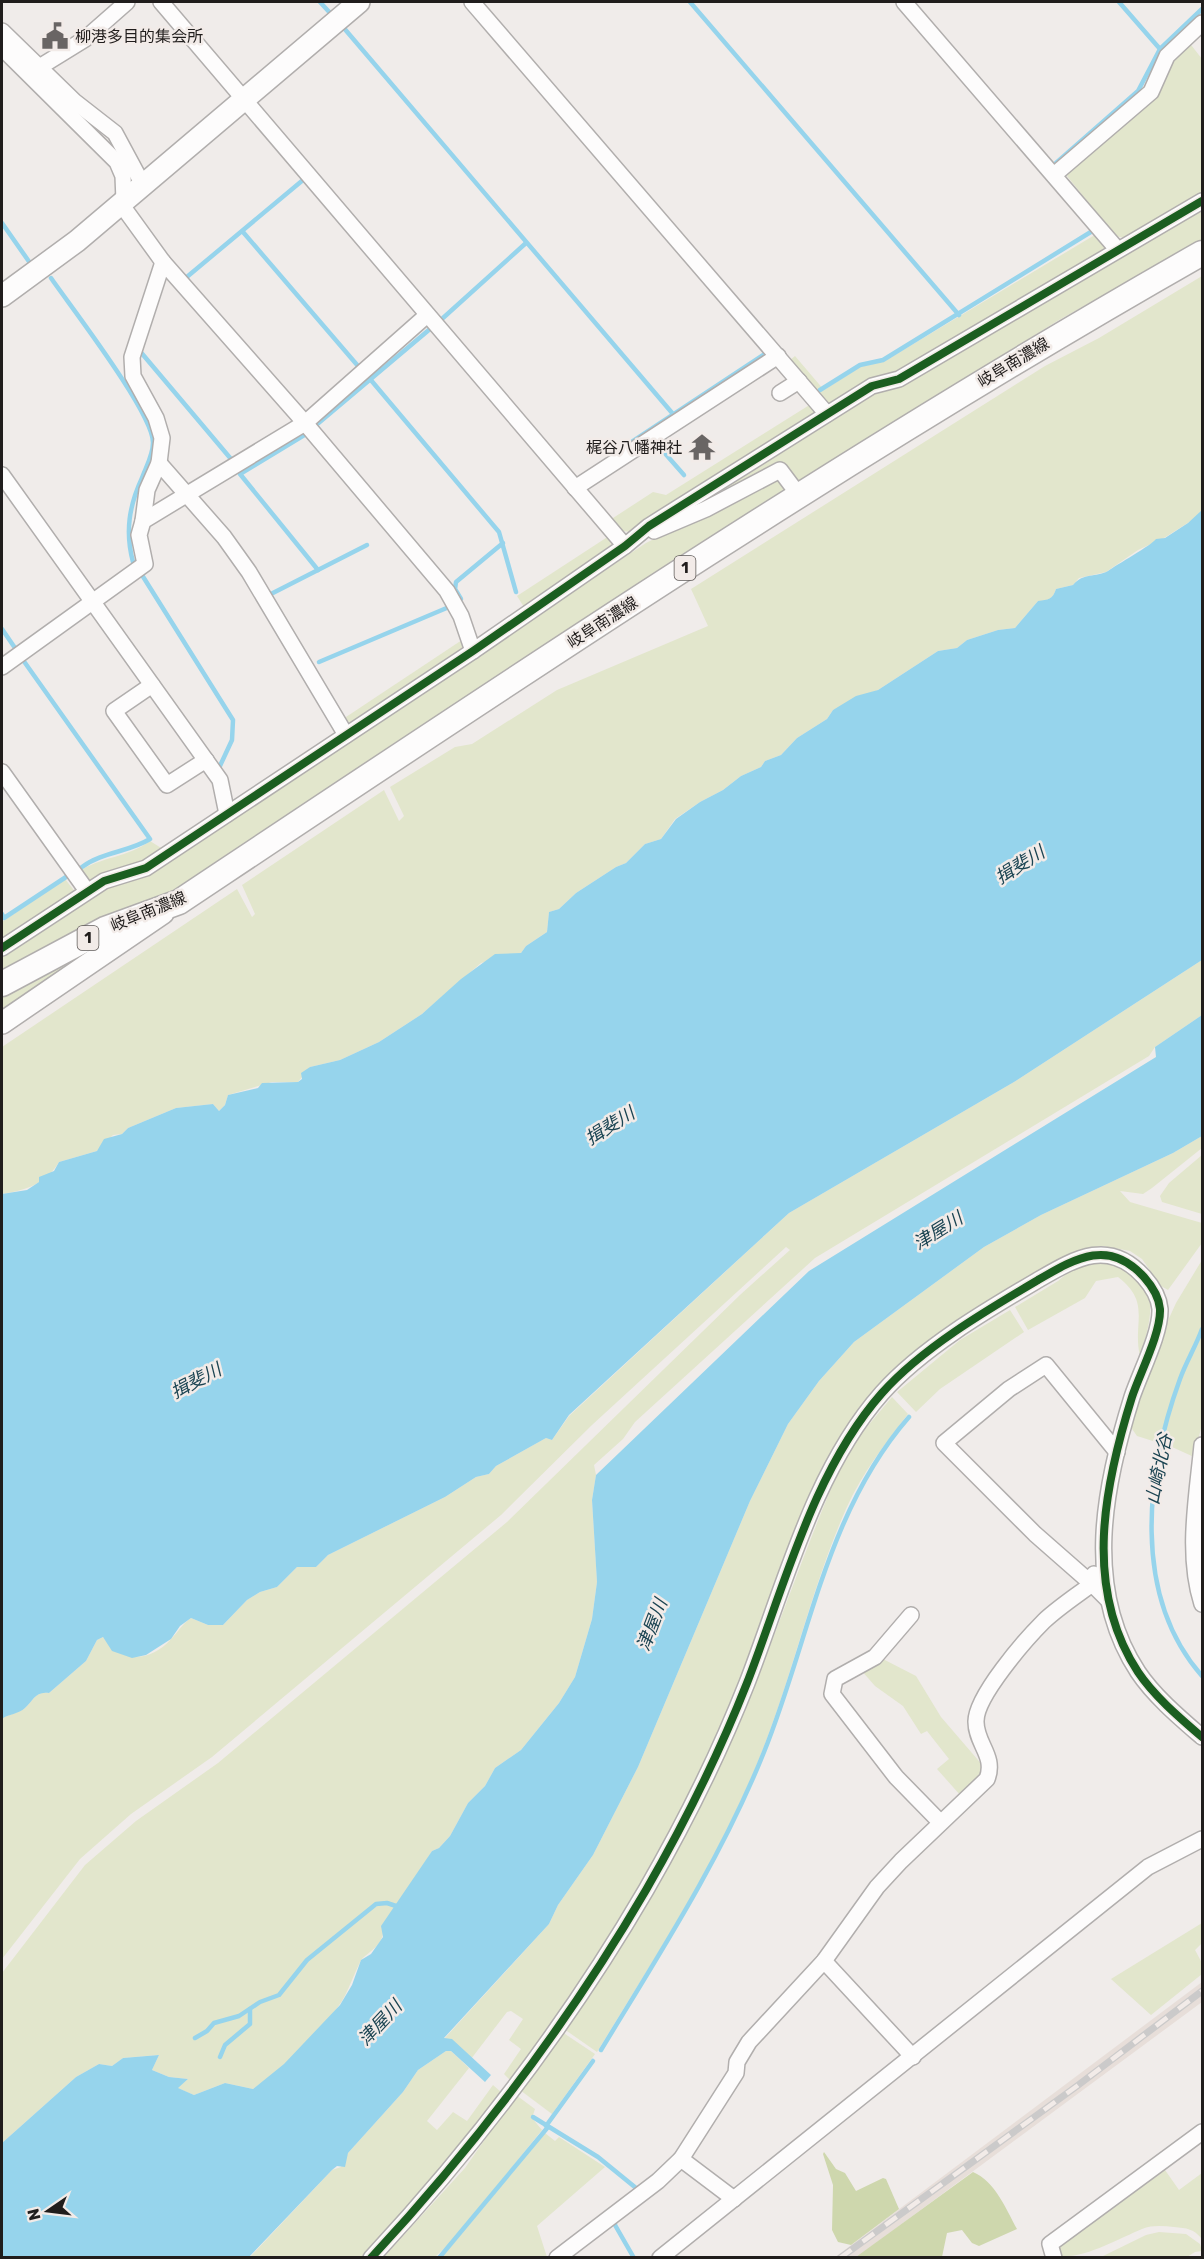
<svg xmlns="http://www.w3.org/2000/svg" width="1204" height="2259" font-family="Rubik,'Noto Sans JP',sans-serif">
<style>
.built{fill:#e7ded9}
.green{fill:#e2e6cc}
.forest{fill:#ced7ad}
.water{fill:#96d4ec}
.lines{fill:none;stroke-linecap:round;stroke-linejoin:round}
.stream{stroke:#96d4ec;stroke-width:4.5}
.street-casing{stroke:#b1aead;stroke-width:18}
.secondary-casing{stroke:#b1aead;stroke-width:24}
.primary-casing{stroke:#b1aead;stroke-width:27}
.street{stroke:#fdfcfc;stroke-width:15}
.secondary{stroke:#fdfcfc;stroke-width:21}
.primary{stroke:#fdfcfc;stroke-width:24}
.rail-casing{stroke:#cbcaca;stroke-width:7}
.rail{stroke:#f2ebe8;stroke-width:4.5;stroke-dasharray:14;stroke-linecap:butt}
.cycleway-casing{stroke:#f2ebe8;stroke-width:11}
.cycleway{stroke:#1b5e20;stroke-width:8}
.labels{text-anchor:middle;stroke-width:5;stroke-linejoin:round;paint-order:stroke}
.shield{fill:#f2ebe8;stroke:#5f5b59;stroke-width:1.5}
.shield-label{font-size:15px;font-weight:bold;fill:#201d1c}
.poi-label{font-size:16px;fill:#201d1c;stroke:#f2ebe8;text-anchor:start}
.street-label{font-size:16px;fill:#201d1c;stroke:#f2ebe8}
.water-label{font-size:18px;font-style:italic;fill:#1b4452;stroke:#f2ebe8}
</style>
<rect width="100%" height="100%" fill="#f0ecea"/>
<polygon class="built" points="1202,1982 1202,2002 857,2257 834,2258"/>
<g class="green">
<polygon points="1188,41 1202,59 1202,194 1125,238 1115,236 1067,176 1069,168 1158,96 1175,54"/>
<polygon points="1202,207 1202,240 1059,320 799,481 785,464 668,522 876,389"/>
<polygon points="1098,233 1107,244 1106,249 896,372 833,404 826,403 789,361 795,356 824,390 860,367 885,361"/>
<path d="M1202,276V510L1194,519L1164,538L1138,550L1106,572L1079,578L1073,585L1056,589C1053,599 1048,601 1038,601L1015,628L998,630L967,640L957,648L938,651L878,690L833,710L827,719L797,738L781,755L765,761L761,767L741,776L723,790L700,802L675,819L661,839L645,844L626,863L616,867L576,893L559,909L549,912L547,932L526,946L521,953L481,963L422,1014L379,1042L340,1060L310,1067L298,1082H272L228,1095L225,1105L219,1111L213,1104L176,1108L128,1128L122,1134L113,1135L97,1151L59,1162C46,1184 26,1190 2,1194V1047L237,889L252,917L255,914L242,885L384,790L399,821L404,816L390,787L455,747L472,744L557,690L708,626L691,589L1045,366L1099,338Z"/>
<polygon points="811,404 815,414 632,532 621,531 610,520 653,492 666,495"/>
<polygon points="776,477 785,489 182,892 161,896 115,912 70,941 2,976 2,952 105,885 151,872 646,543"/>
<polygon points="609,536 611,545 524,607 517,596"/>
<polygon points="465,638 465,651 354,724 343,719"/>
<path d="M150,841L166,851L85,882L78,872C100,857 129,857 150,841Z"/>
<polygon points="65,879 76,893 2,943 2,922"/>
<polygon points="125,930 2,1013 2,994"/>
<path d="M1202,960V1015L1155,1047L1149,1056L815,1258L635,1422L623,1439L594,1465L596,1475L592,1500L597,1582L592,1619L575,1677L559,1703L521,1750L495,1768L485,1786L468,1803L450,1836L439,1848L432,1851L383,1931C383,1945 370,1951 362,1959C358,1964 348,1992 342,2001C322,2032 283,2068 253,2089L225,2083L194,2095L177,2088L188,2079L169,2077L152,2070L159,2055L123,2058L112,2066L99,2064L76,2077L2,2143V1973L85,1865L136,1821L218,1763L507,1522L741,1294L790,1250L786,1247L592,1425L501,1515L212,1757L131,1814L80,1859L2,1959V1719C8,1714 19,1713 25,1708C34,1700 35,1691 49,1693L86,1661L97,1640L103,1637C120,1663 150,1663 171,1639C179,1631 182,1624 191,1618L208,1625H223L247,1600L260,1592L277,1587L297,1567H316L328,1555L445,1497L476,1477L489,1474L496,1466L546,1438L552,1440L569,1416L789,1213L1014,1082Z"/>
<polygon points="1202,1136 1202,1148 1152,1188 1143,1194 1120,1191 1130,1202 1202,1223 1202,1243 1168,1290 1161,1286 1142,1259 1130,1251 1103,1246 1087,1248 1066,1256 959,1323 868,1402 690,1797 641,1886 598,1956 511,2081 504,2074 521,2049 509,2040 523,2019 511,2011 507,2012 471,2059 460,2047 444,2039 549,1924 558,1905 593,1855 638,1767 750,1501 788,1424 819,1381 854,1342 984,1247 1041,1215 1173,1153"/>
<polygon points="1202,1155 1202,1214 1162,1202 1160,1196 1169,1183"/>
<path d="M1103,1260C1161,1275 1155,1310 1140,1356C1132,1323 1152,1303 1118,1277L1096,1281L1085,1298L1028,1330L1015,1307L1058,1281L1077,1265Z"/>
<polygon points="1202,1260 1202,1424 1194,1457 1172,1447 1137,1436 1130,1426 1161,1336 1176,1303"/>
<polygon points="1010,1310 1024,1332 940,1389 916,1412 897,1392 960,1340"/>
<path d="M892,1397L908,1414C885,1444 862,1473 846,1509C812,1586 794,1670 763,1749C721,1857 657,1954 597,2052L564,2029C640,1924 699,1815 750,1696C782,1619 808,1540 842,1463L861,1434Z"/>
<polygon points="881,1658 916,1676 941,1717 984,1767 981,1777 961,1796 937,1769 949,1759 927,1731 921,1734 903,1706 875,1686 861,1670"/>
<polygon points="1202,1923 1202,1943 1195,1950 1202,1963 1202,1974 1151,2015 1111,1979"/>
<polygon points="562,2032 595,2054 552,2114 520,2090"/>
<path d="M446,2051H451L469,2068L427,2121L437,2130L453,2112L467,2121L493,2085L501,2092C457,2150 413,2206 361,2257L249,2258L332,2170L341,2167L348,2153L403,2092L418,2070Z"/>
<polygon points="516,2095 535,2109 532,2118 542,2130 454,2239 435,2257 383,2258 465,2168"/>
<polygon points="545,2133 555,2141 559,2137 605,2167 537,2226 547,2257 442,2257"/>
<path d="M1165,2170L1179,2190L1202,2173V2239C1194,2229 1187,2228 1174,2227C1163,2226 1152,2225 1142,2229C1120,2238 1084,2259 1060,2256L1059,2250L1064,2240Z"/>
<polygon points="1159,2232 1186,2234 1200,2244 1202,2251 1195,2252 1187,2257 1101,2257 1146,2235"/>
</g>
<g class="forest">
<polygon points="824,2152 836,2169 845,2173 856,2191 883,2178 886,2179 899,2209 851,2245 838,2242 832,2230 833,2185 823,2154"/>
<path d="M973,2172C995,2181 1006,2209 1017,2229L979,2246L972,2243L962,2230L947,2233L942,2257H856Z"/>
</g>
<g class="water">
<path d="M1202,510V960L1014,1082L789,1213L569,1415L552,1440L546,1438L496,1466L489,1474L476,1477L445,1497L328,1555L316,1567H297L277,1587L260,1592L247,1600L223,1625H208L191,1618L180,1626L171,1639L146,1655L132,1658L112,1651L103,1637L97,1640L86,1661L49,1693C35,1691 33,1701 25,1708C19,1714 8,1714 2,1719V1194L27,1190L39,1182V1177L54,1171L59,1162L97,1151L104,1139L122,1134L128,1128L176,1108L213,1104L219,1111L225,1105L228,1095L258,1088L262,1083L298,1082L302,1079L301,1073L310,1067L340,1060L379,1042L422,1014L461,979L495,954L521,953L526,946L547,932L549,912L559,909L576,893L616,867L626,863L645,844L661,839L676,819L700,802L723,790L741,776L761,767L765,761L781,755L797,738L827,719L833,710L856,696L878,690L938,651L957,648L967,640L998,630L1015,628L1038,601C1048,600 1053,599 1056,589L1073,585C1084,572 1095,578 1108,571C1116,565 1152,545 1156,539L1165,538L1188,523Z"/>
<polygon points="1202,1015 1202,1136 1173,1153 1041,1215 984,1247 854,1342 819,1381 788,1424 750,1501 638,1767 593,1855 558,1905 549,1924 444,2038 452,2039 491,2075 485,2082 451,2051 446,2051 418,2070 403,2092 348,2153 345,2167 337,2166 332,2170 249,2257 2,2257 2,2143 76,2077 99,2064 112,2066 123,2058 159,2055 152,2070 169,2077 188,2079 178,2088 194,2095 225,2083 253,2089 284,2064 340,2005 352,1985 361,1960 371,1954 383,1937 381,1926 432,1851 439,1848 450,1836 468,1803 485,1786 495,1768 521,1750 559,1703 575,1677 592,1619 597,1582 592,1500 596,1475 809,1271 1156,1057 1155,1047"/>
</g>
<g class="lines">
<g class="stream">
<polyline points="320,2 331,14"/>
<polyline points="690,2 959,315"/>
<polyline points="1119,2 1160,49"/>
<polyline points="343,27 673,414"/>
<polyline points="1056,163 1138,91 1160,49 1202,9"/>
<polyline points="2,223 30,263"/>
<polyline points="243,232 358,366"/>
<polyline points="188,276 303,180"/>
<path d="M51,278C71,307 154,414 153,443C153,455 146,467 142,478C129,506 125,532 133,562"/>
<polyline points="443,318 526,243"/>
<polyline points="139,350 231,459"/>
<polyline points="370,379 499,532 516,592"/>
<polyline points="820,390 860,365 883,360 1094,230"/>
<polyline points="315,426 430,329"/>
<polyline points="306,434 240,474 318,570"/>
<polyline points="655,442 684,475"/>
<polyline points="612,455 766,353"/>
<polyline points="142,575 233,720 232,740 219,768"/>
<polyline points="267,596 367,545"/>
<polyline points="457,602 461,599 455,589 456,582 503,543"/>
<polyline points="2,629 15,648"/>
<path d="M23,660L150,839C129,852 102,852 82,867"/>
<polyline points="319,662 449,607"/>
<polyline points="2,914 4,918 66,877"/>
<path d="M1202,1329C1196,1346 1186,1362 1180,1379C1146,1472 1131,1595 1202,1676"/>
<polyline points="195,2038 207,2031 214,2023 239,2016 260,2002 279,1995 307,1960 376,1904 387,1903 399,1907"/>
<path d="M601,2050C660,1953 722,1857 764,1752C810,1638 826,1512 909,1417"/>
<polyline points="220,2057 225,2045 250,2024 250,2009"/>
<polyline points="533,2117 598,2157 636,2188"/>
<polyline points="546,2126 593,2061"/>
<polyline points="615,2217 615,2225 634,2258"/>
<polyline points="439,2258 548,2127"/>
</g>
<defs>
<g id="street">
<polyline points="161,2 625,546"/>
<polyline points="472,2 827,414"/>
<polyline points="904,2 1117,249"/>
<polyline points="2,31 74,101 115,133 143,185"/>
<polyline points="2,48 117,162 123,176 124,201"/>
<polyline points="38,68 85,39 127,2"/>
<polyline points="1054,175 1151,92 1167,56 1202,23"/>
<polyline points="121,204 163,262 305,423 447,591 461,616 473,651"/>
<polyline points="780,393 799,381"/>
<polyline points="159,463 224,537 249,572 346,735"/>
<polyline points="2,475 220,780 227,814"/>
<polyline points="575,488 778,356"/>
<polyline points="143,521 147,490 159,463 162,438 156,418 133,376 132,357 163,262"/>
<polyline points="654,531 706,509 780,470 798,494"/>
<polyline points="2,667 145,564 139,535 143,521 305,423 426,316"/>
<polyline points="152,685 114,711 167,785 206,760"/>
<polyline points="2,772 87,891"/>
<polyline points="2,948 104,881 146,868 473,651 625,546 649,526 872,386 899,379 1202,201"/>
<path d="M1202,1445C1197,1497 1186,1554 1202,1604"/>
<polyline points="1094,1574 1092,1584 1035,1534 944,1443 1009,1389 1046,1365 1117,1452"/>
<polyline points="911,1615 875,1657 835,1679 832,1694 896,1777 940,1822"/>
<polyline points="824,1961 913,2057"/>
<polyline points="681,2159 734,2199"/>
<path d="M371,2258C475,2146 569,2022 646,1890C684,1824 719,1754 747,1683C784,1588 813,1471 882,1393C922,1348 987,1310 1038,1280C1076,1258 1109,1238 1144,1277C1152,1286 1159,1297 1160,1309C1161,1333 1140,1373 1132,1397C1104,1486 1083,1588 1138,1672C1154,1696 1180,1718 1202,1737"/>
<path d="M557,2258L658,2181L681,2159L736,2073L737,2062L749,2042L824,1961L877,1887L901,1861L987,1779C996,1756 976,1744 976,1722C975,1697 1026,1639 1044,1621C1059,1607 1076,1596 1092,1584L1108,1600"/>
<polyline points="660,2258 1148,1867 1202,1839"/>
<polyline points="1054,2258 1050,2244 1202,2132"/>
</g>
<g id="secondary">
<polyline points="2,296 77,241 359,2"/>
<polyline points="2,1023 163,913"/>
</g>
<path id="primary" d="M2,984L105,929L179,902C515,678 850,453 1202,253"/>
</defs>
<use href="#street" class="street-casing"/>
<use href="#secondary" class="secondary-casing"/>
<use href="#primary" class="primary-casing"/>
<use href="#street" class="street"/>
<use href="#secondary" class="secondary"/>
<use href="#primary" class="primary"/>
<defs>
<polyline id="rail" points="840,2258 1077,2086 1202,1991"/>
</defs>
<use href="#rail" class="rail-casing"/>
<use href="#rail" class="rail"/>
<defs>
<g id="cycleway">
<polyline points="2,948 104,881 146,868 473,651 625,546 649,526 872,386 899,379 1202,201"/>
<path d="M371,2258C475,2146 569,2022 646,1890C684,1824 719,1754 747,1683C784,1588 813,1471 882,1393C922,1348 987,1310 1038,1280C1076,1258 1109,1238 1144,1277C1152,1286 1159,1297 1160,1309C1161,1333 1140,1373 1132,1397C1104,1486 1083,1588 1138,1672C1154,1696 1180,1718 1202,1737"/>
</g>
</defs>
<use href="#cycleway" class="cycleway-casing"/>
<use href="#cycleway" class="cycleway"/>
</g>
<defs>
<symbol id="civic-bare" viewBox="-9 -9 18 18"><path d="M-.6-6.5H3V-4.5H.6V-3L4-1V1h2V6H-6V1h2V-1L-.6-3ZM-1.2 2.5V6h2.4V2.5Z" fill="#696564" stroke="#f2ebe8" stroke-width="2.5" paint-order="stroke"/></symbol>
<symbol id="temple-bare" viewBox="-9 -9 18 18"><path d="M0-6L5-2H3V0L6.5 2.5H4V6H1.5V3h-3V6H-4V2.5H-6.5L-3 0V-2H-5Z" fill="#696564" stroke="#f2ebe8" stroke-width="2.5" paint-order="stroke"/></symbol>
</defs>
<g fill-rule="evenodd">
<use href="#civic-bare" x="36" y="17" width="38" height="38"/>
<use href="#temple-bare" x="683" y="428" width="38" height="38"/>
</g>
<g class="labels">
<g class="shield">
<rect x="674.5" y="556" width="21" height="24" rx="4.5"/>
<rect x="77.5" y="926" width="21" height="24" rx="4.5"/>
</g>
<g class="shield-label">
<text x="685" y="573">1</text>
<text x="88" y="943">1</text>
</g>
<g class="poi-label">
<text x="75" y="42">柳港多目的集会所</text>
<text x="682" y="453" text-anchor="end">梶谷八幡神社</text>
</g>
<g class="street-label">
<text transform="translate(1013 362) rotate(-31)" y="6">岐阜南濃線</text>
<text transform="translate(602 622) rotate(-33)" y="6">岐阜南濃線</text>
<text transform="translate(148 911) rotate(-22)" y="6">岐阜南濃線</text>
</g>
<g class="water-label">
<text transform="translate(1020 865) rotate(-32)" y="6">揖斐川</text>
<text transform="translate(610 1126) rotate(-32)" y="6">揖斐川</text>
<text transform="translate(938 1231) rotate(-32)" y="6">津屋川</text>
<text transform="translate(196 1381) rotate(-28)" y="6">揖斐川</text>
<text transform="translate(1159 1469) rotate(-79)" y="6">山崎北谷</text>
<text transform="translate(652 1625) rotate(-69)" y="6">津屋川</text>
<text transform="translate(380 2023) rotate(-47)" y="6">津屋川</text>
</g>
</g>
<rect width="1204" height="2259" fill="none" stroke="#201d1c" stroke-width="6"/>
<g transform="translate(48 2211) rotate(256)" stroke="#f2ebe8" stroke-width="4.5" paint-order="stroke">
<path d="M0-4.5L10 22L0 15L-10 22Z" fill="#201d1c"/>
<text y="-9" font-size="16" font-weight="bold" text-anchor="middle" fill="#201d1c">N</text>
</g>
</svg>
